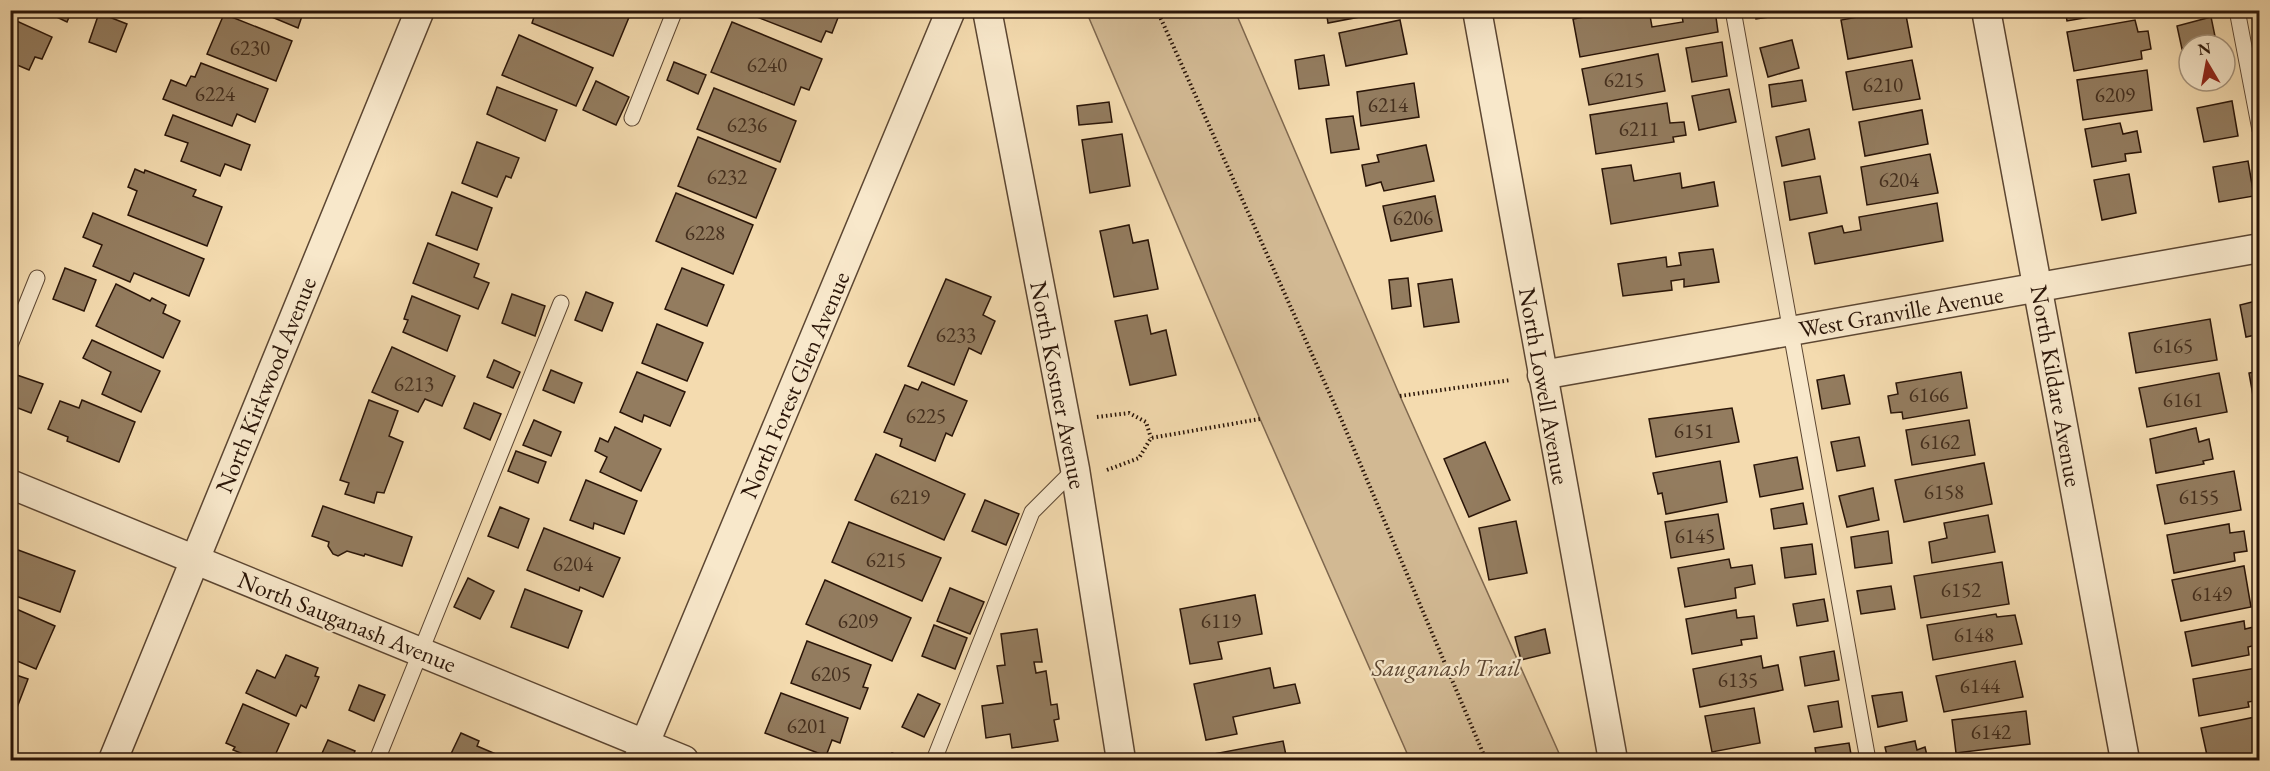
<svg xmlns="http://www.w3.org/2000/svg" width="2270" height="771" font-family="'EB Garamond',serif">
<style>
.green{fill:#d2b993;stroke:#7e674e;stroke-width:1.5}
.building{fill:#937c5f;stroke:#2a1508;stroke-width:1.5}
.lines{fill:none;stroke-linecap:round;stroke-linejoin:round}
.lane-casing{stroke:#5c4632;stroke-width:17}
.street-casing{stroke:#5c4632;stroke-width:31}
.path{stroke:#2a1508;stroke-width:4;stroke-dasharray:1.5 3;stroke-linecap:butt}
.lane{stroke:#f8e8cb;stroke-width:15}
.street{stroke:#f8e8cb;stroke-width:28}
.labels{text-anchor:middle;stroke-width:4.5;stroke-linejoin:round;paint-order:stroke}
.number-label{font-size:21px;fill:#442f1e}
.street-label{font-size:24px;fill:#2a1508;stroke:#f8e8cb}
.park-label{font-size:24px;font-style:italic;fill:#5c4632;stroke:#f8e8cb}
</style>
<rect width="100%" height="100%" fill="#f4dbaf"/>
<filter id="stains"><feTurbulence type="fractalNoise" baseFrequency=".00333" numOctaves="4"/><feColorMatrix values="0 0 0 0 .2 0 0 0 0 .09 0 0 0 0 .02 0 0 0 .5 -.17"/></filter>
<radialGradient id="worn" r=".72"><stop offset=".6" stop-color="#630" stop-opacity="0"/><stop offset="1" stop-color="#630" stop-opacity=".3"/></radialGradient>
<polygon class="green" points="1086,11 1235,11 1400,396 1562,760 1410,760 1260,419"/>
<g class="building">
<polygon points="42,10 72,10 67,22"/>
<polygon points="255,10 304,10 298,28"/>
<polygon points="526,10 632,10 613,56 532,23 534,17 525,13"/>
<polygon points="760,10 841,10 832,33 826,31 821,42 757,17"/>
<polygon points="1326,10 1396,10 1328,23"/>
<polygon points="1624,10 1649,10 1652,27 1683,22 1681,10 1715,10 1718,32 1580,57 1573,19"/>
<polygon points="1755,10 1796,10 1796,13 1756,19"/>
<polygon points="1896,10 1905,10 1912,47 1848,59 1841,20"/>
<polygon points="2065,10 2131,10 2067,21"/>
<polygon points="2260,10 2260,44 2257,44 2251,11"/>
<polygon points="99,13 127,24 116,52 89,42"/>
<polygon points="224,14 292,41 276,81 207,54"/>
<polygon points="2211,17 2216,41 2189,45 2182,49 2177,26"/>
<polygon points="10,18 52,37 42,59 35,57 29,70 10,62"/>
<polygon points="1400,20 1407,54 1346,66 1339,33"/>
<polygon points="2135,20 2138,32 2148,31 2151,49 2141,51 2142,59 2074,71 2067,32"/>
<polygon points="732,22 822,59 809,90 801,87 794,105 711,72"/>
<polygon points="519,35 593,68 576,106 502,75"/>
<polygon points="1792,40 1799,68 1768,77 1760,48"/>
<polygon points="1722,42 1727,76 1692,82 1686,48"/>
<polygon points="1658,54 1665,91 1589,105 1582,69"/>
<polygon points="1324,55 1329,85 1299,89 1295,60"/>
<polygon points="1912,60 1920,99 1853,110 1846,72"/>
<polygon points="674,62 706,75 698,94 667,80"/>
<polygon points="201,63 268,89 255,122 237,114 232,126 163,99 171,80 186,86 191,76 195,77"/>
<polygon points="2147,70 2152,110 2083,120 2077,80"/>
<polygon points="1802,80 1806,101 1772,107 1769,85"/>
<polygon points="596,81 629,97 616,125 583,110"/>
<polygon points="1414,83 1419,117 1361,126 1357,92"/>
<polygon points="497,87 557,110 545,141 487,114"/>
<polygon points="714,88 796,121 780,162 697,129"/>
<polygon points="1729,89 1736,122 1699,130 1692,96"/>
<polygon points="2232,101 2238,136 2204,142 2197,108"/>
<polygon points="1109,102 1112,122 1079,125 1077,106"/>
<polygon points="1667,103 1670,123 1684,122 1686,135 1673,137 1674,142 1596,154 1590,115"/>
<polygon points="1922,110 1928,144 1865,156 1859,122"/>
<polygon points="173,115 250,145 241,170 225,164 220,176 181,161 188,143 165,135"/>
<polygon points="1353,116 1359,149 1331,153 1326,119"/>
<polygon points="2120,123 2123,134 2137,131 2141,152 2125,154 2126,161 2092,167 2085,129"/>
<polygon points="1809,129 1815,159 1782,166 1776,137"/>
<polygon points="1122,134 1130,186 1090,193 1082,140"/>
<polygon points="698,137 776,169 756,218 678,186"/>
<polygon points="477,142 519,158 511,178 506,176 497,197 462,183"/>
<polygon points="1426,145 1434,181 1384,191 1381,182 1366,186 1362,165 1379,162 1377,155"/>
<polygon points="1930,154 1938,193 1867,205 1861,167"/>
<polygon points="2248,161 2254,196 2219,202 2213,167"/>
<polygon points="1631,165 1634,181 1680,173 1682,188 1714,182 1718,206 1611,224 1602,169"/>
<polygon points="135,169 144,173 145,170 196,190 193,196 222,207 207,246 128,215 137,191 128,187"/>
<polygon points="2129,174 2136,213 2102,220 2094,180"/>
<polygon points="1820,176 1827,213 1790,220 1784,182"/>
<polygon points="452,192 492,208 477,250 436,235"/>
<polygon points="676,193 753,225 733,274 656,241"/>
<polygon points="1435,196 1442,231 1391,241 1383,206"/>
<polygon points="1937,203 1943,241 1815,264 1809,233 1842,226 1844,233 1861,230 1859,217"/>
<polygon points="93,213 204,259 189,296 134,273 130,282 93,266 102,245 83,237"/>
<polygon points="1129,225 1133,243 1148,240 1158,289 1114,297 1100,231"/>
<polygon points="428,243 479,264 474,277 489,283 478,309 413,283"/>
<polygon points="1713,249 1719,282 1684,287 1684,279 1671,281 1672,290 1623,296 1618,264 1666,257 1667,267 1681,265 1679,253"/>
<polygon points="65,268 96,280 84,311 53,299"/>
<polygon points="682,268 724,285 707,326 665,309"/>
<polygon points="1408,278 1411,306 1392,309 1389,280"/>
<polygon points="946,279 991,297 983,315 995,321 981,354 969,348 954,385 908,366"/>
<polygon points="1452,279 1459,322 1424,327 1418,284"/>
<polygon points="116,284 150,301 152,298 166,305 163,313 180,321 163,358 96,326"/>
<polygon points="586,292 613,303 602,331 575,320"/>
<polygon points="512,294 545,306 535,336 502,323"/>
<polygon points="412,296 460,316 447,351 403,332 408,320 404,319"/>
<polygon points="2260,300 2260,334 2246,337 2240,305"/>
<polygon points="1147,315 1151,334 1166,330 1176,375 1130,385 1115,321"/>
<polygon points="2210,319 2217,360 2136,373 2129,333"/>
<polygon points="657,324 703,343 687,381 642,363"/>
<polygon points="92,340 160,371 141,412 102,394 111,372 83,358"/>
<polygon points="392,347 455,376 442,406 425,399 418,412 372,392"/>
<polygon points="494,360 520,372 513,388 487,377"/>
<polygon points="551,370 582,383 574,403 543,390"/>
<polygon points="2260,371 2260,406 2255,407 2249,373"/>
<polygon points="637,372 685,392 670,426 644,415 642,422 620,412"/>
<polygon points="1961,372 1967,408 1903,419 1902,412 1891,413 1888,396 1898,394 1896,383"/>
<polygon points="2219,373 2227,412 2147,427 2139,388"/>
<polygon points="14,374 43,384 31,413 10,405 10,384"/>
<polygon points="1844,375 1850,404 1822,409 1817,380"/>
<polygon points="922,382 967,401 952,436 946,433 935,461 900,446 902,439 884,432 905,385 918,390"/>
<polygon points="82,400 135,422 119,462 67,441 68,437 48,429 60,401 79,408"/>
<polygon points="369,400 398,411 389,436 403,442 384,493 377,492 374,503 345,494 349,483 340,480"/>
<polygon points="474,403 501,414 490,440 464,428"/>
<polygon points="1732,408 1739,442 1656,457 1649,419"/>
<polygon points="534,420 561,432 551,456 523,445"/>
<polygon points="1969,420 1975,455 1912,465 1906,430"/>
<polygon points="615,427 661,449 641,491 600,472 607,457 595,451 600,438 608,442"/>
<polygon points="2196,428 2199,442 2209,439 2213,459 2203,461 2204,464 2156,473 2150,439"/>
<polygon points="1859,437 1865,466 1837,471 1831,442"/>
<polygon points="1485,442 1510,500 1469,517 1444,459"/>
<polygon points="516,451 546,462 538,483 508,471"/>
<polygon points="876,454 965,494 944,540 855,500"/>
<polygon points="1797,457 1803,489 1760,497 1754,465"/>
<polygon points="1720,461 1727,502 1666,514 1662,493 1658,494 1653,473"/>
<polygon points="1984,463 1992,504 1904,522 1895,480"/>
<polygon points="2234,471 2241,510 2165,524 2157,485"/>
<polygon points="586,480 637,501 624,534 594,523 593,529 570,520"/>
<polygon points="1873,488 1879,520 1847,527 1839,496"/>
<polygon points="985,500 1019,514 1006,545 972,531"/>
<polygon points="1803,503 1807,524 1774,529 1771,509"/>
<polygon points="323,506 412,537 402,566 365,554 364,556 347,551 338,556 333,554 328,546 329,542 312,536"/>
<polygon points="500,507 529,519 518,548 488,536"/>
<polygon points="1718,514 1724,549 1671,558 1665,522"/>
<polygon points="1988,515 1995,552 1932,563 1929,542 1947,538 1944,523"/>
<polygon points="1516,521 1527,573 1489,580 1479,528"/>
<polygon points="849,522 941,558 922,601 832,562"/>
<polygon points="2229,524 2230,533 2244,531 2247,551 2234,553 2235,561 2174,573 2167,535"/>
<polygon points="544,528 620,558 603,597 580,587 579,591 527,570"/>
<polygon points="1888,531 1892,563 1855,568 1851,537"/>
<polygon points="1812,544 1816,574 1785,578 1781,548"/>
<polygon points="10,547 75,571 60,612 13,595 10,599"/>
<polygon points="1729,559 1731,568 1752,565 1755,584 1735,588 1736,598 1685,607 1678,568"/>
<polygon points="2002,562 2009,604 1921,618 1914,576"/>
<polygon points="2244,566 2251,607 2181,621 2172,580"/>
<polygon points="468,578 494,591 480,619 454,607"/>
<polygon points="825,580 911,618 892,661 806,624"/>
<polygon points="1891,586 1895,609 1861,614 1857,591"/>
<polygon points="950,588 984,602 970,634 937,621"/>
<polygon points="525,589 582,611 568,648 511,627"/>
<polygon points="1255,595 1262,634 1218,642 1222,659 1190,664 1180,609"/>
<polygon points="1824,599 1828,621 1797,626 1793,604"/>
<polygon points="14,608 55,626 36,669 10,658 10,613"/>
<polygon points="1736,610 1737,618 1754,616 1757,638 1741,640 1742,645 1692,654 1686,619"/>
<polygon points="1996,614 1997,617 2015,615 2022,644 1933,660 1927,625"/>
<polygon points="2244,621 2245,629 2258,626 2260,637 2260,644 2248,647 2249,655 2192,666 2185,632"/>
<polygon points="934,625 967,638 955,669 922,656"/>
<polygon points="1037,629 1042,662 1034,662 1036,673 1046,671 1051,705 1057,704 1059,719 1054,720 1058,741 1012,748 1010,734 986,738 982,706 1003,703 997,666 1005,665 1001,634"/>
<polygon points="1545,629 1550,653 1521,660 1515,637"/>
<polygon points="807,641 871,665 863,687 868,688 860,709 791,683"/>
<polygon points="1834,651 1839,680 1805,686 1800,657"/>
<polygon points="286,655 318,668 315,676 319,677 306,708 301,705 296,716 246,693 257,670 275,678"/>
<polygon points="1761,656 1763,668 1778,665 1783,690 1700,707 1693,669"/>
<polygon points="2015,661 2023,697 1944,712 1936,676"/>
<polygon points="1270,668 1274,688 1295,684 1300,703 1233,717 1237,734 1206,740 1194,684"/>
<polygon points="2256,668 2260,700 2248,702 2249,707 2199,716 2193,679"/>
<polygon points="10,673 28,679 13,718 10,717"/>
<polygon points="359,685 385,695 374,721 349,710"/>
<polygon points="1902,692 1907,721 1878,727 1872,696"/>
<polygon points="781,693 848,718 840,743 832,740 826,756 765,733"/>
<polygon points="918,694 940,704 924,737 902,727"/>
<polygon points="1838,701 1842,727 1814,732 1808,706"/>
<polygon points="243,704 289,724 273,760 267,757 266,760 258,760 233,750 235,747 226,743"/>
<polygon points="1754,708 1760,743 1712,752 1705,716"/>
<polygon points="2026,711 2030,744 1956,753 1952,720"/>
<polygon points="2260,716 2260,755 2231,760 2208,760 2201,728"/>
<polygon points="461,733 479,741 477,746 510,760 448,760"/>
<polygon points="328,740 355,751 351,760 319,760"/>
<polygon points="1283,741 1287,760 1209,760 1208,755"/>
<polygon points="1915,741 1917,750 1925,747 1928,760 1888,760 1885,747"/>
<polygon points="1849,743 1852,760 1817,760 1815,748"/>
<polygon points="892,753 910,760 889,760"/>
<polygon points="2035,755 2036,760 2004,760"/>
<polygon points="1762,756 1763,760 1739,760"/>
</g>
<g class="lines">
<defs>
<g id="lane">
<polyline points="1733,10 1868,760"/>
<polyline points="2237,10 2260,130"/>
<polyline points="632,118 675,10"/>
<polyline points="10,345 37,278"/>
<polyline points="377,760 561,303"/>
<polyline points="934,760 1032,512 1075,469"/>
</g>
<g id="street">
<polyline points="987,10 1075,469 1121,760"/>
<polyline points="1477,10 1613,760"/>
<polyline points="1986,10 2125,760"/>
<polyline points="1542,375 2260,248"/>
<polyline points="10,484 684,760"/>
<polyline points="113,760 420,10"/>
<polyline points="638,760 951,10"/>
</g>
</defs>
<use href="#lane" class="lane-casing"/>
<use href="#street" class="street-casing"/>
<g class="path">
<polyline points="1157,10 1342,421 1486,760"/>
<polyline points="1400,396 1511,380"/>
<polyline points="1097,417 1129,413 1146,422 1151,438"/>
<polyline points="1107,470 1139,458 1151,438 1260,419"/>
</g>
<use href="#lane" class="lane"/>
<use href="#street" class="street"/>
</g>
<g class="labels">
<g class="number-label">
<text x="250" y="55">6230</text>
<text x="767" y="72">6240</text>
<text x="1624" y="87">6215</text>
<text x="1883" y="92">6210</text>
<text x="215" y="101">6224</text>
<text x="2115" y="102">6209</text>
<text x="1388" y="112">6214</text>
<text x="747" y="132">6236</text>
<text x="1639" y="136">6211</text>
<text x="727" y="184">6232</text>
<text x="1899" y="187">6204</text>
<text x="1413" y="225">6206</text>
<text x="705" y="240">6228</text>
<text x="956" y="342">6233</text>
<text x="2173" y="353">6165</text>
<text x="414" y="391">6213</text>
<text x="1929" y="402">6166</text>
<text x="2183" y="407">6161</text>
<text x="926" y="423">6225</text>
<text x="1694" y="438">6151</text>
<text x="1940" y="449">6162</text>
<text x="1944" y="499">6158</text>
<text x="910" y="504">6219</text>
<text x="2199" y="504">6155</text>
<text x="1695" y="543">6145</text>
<text x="886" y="567">6215</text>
<text x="573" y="571">6204</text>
<text x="1961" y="597">6152</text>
<text x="2212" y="601">6149</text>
<text x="858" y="628">6209</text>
<text x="1221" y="628">6119</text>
<text x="1974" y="642">6148</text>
<text x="831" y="681">6205</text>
<text x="1738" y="687">6135</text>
<text x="1980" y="693">6144</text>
<text x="807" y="733">6201</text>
<text x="1991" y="739">6142</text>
</g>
<g class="street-label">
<text transform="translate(1901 312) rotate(-10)" y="8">West Granville Avenue</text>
<text transform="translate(266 385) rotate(-68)" y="8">North Kirkwood Avenue</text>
<text transform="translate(795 385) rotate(-67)" y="8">North Forest Glen Avenue</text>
<text transform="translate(1058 385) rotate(79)" y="8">North Kostner Avenue</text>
<text transform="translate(1544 386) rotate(80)" y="8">North Lowell Avenue</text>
<text transform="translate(2056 386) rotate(80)" y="8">North Kildare Avenue</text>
<text transform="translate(347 622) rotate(22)" y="8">North Sauganash Avenue</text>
</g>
<g class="park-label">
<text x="1446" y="676">Sauganash Trail</text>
</g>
</g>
<rect width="2270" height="771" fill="none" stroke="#f4dbaf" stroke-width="36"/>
<rect x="12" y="12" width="2246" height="747" fill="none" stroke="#2a1508" stroke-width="3"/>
<rect x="18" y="18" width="2234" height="735" fill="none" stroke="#2a1508" stroke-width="1.5"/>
<g transform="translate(2207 63) rotate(350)"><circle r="28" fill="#f8e8cb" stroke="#a6947d" stroke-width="1.5"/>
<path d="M0-4.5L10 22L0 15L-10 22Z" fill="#8f2418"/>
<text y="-9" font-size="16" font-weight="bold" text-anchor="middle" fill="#2a1508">N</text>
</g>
<rect width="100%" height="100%" filter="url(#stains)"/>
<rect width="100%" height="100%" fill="url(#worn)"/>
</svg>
